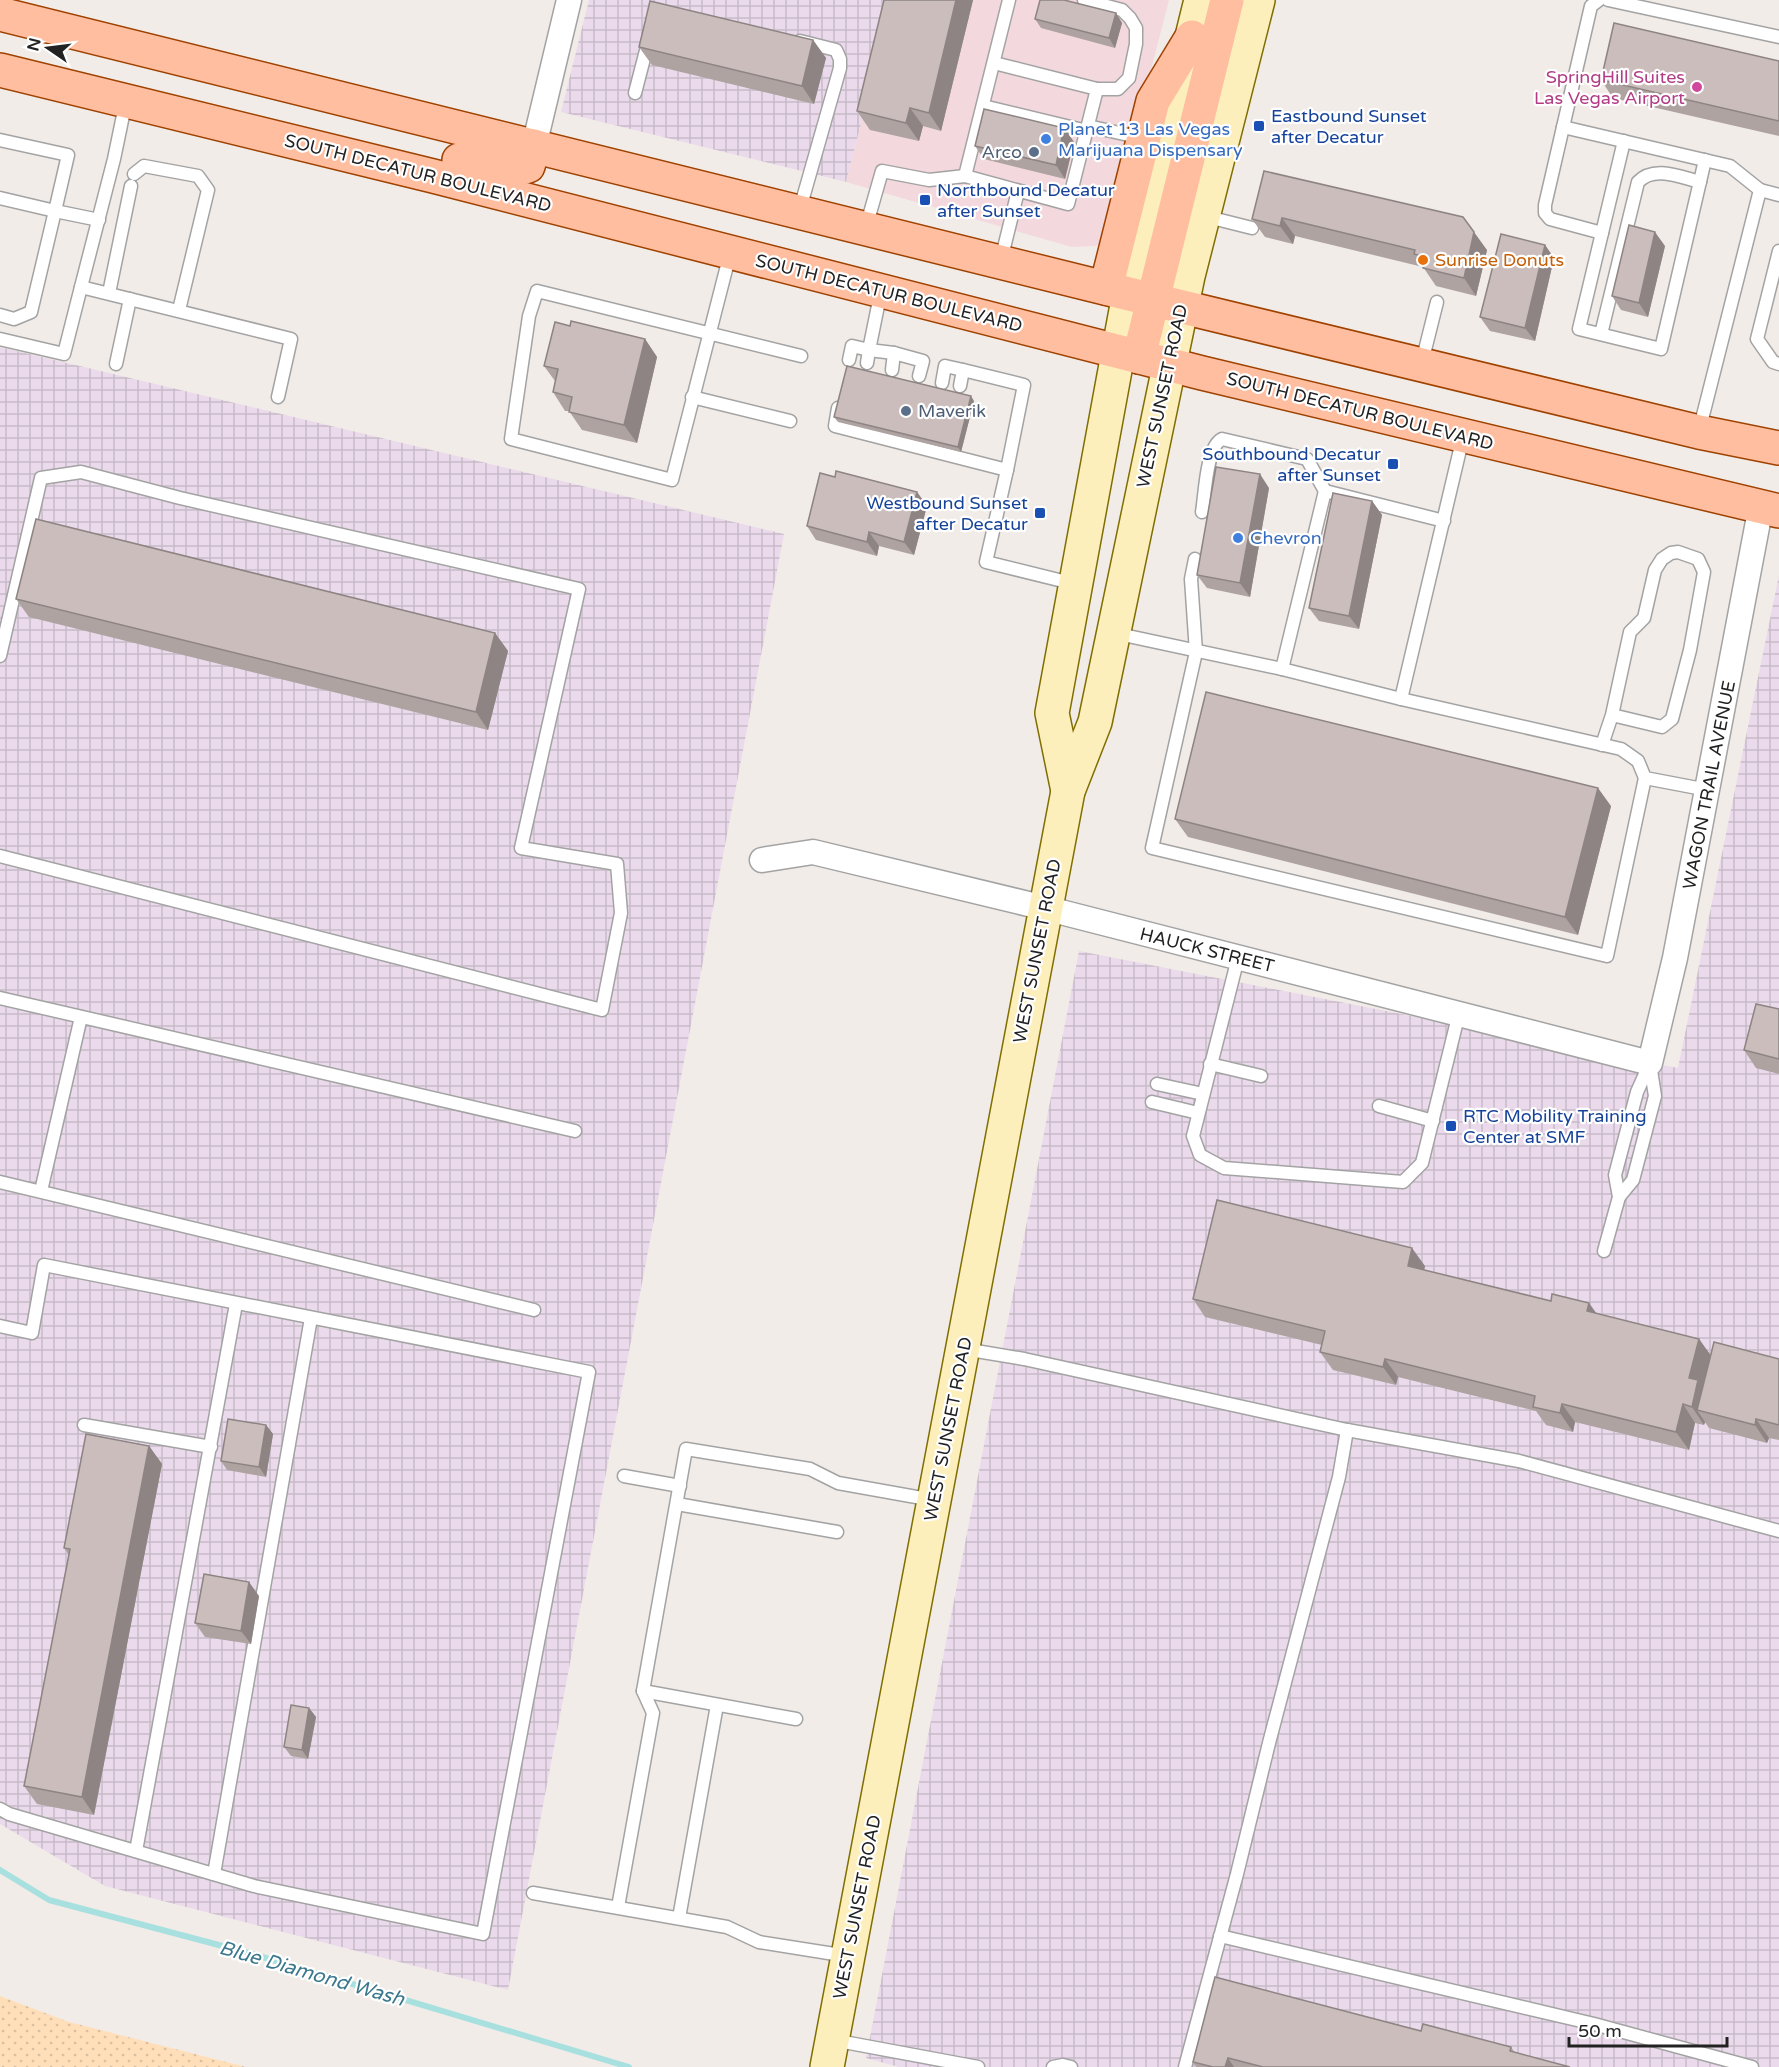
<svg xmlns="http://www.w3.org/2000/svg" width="1779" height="2067" font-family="'Varela Round',sans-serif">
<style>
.commercial{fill:#f3d8dd}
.industrial{fill:url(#industrial-grid)}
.sand{fill:url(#sand-dots)}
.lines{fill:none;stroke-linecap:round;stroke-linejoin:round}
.stream{stroke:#a8e0df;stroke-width:6}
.service-casing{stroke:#a3a3a3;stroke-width:15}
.minor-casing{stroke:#a3a3a3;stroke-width:27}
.secondary-casing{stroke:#806e01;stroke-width:36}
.primary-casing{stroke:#9f4200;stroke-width:36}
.service{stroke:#fff;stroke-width:12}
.minor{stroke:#fff;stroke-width:24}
.secondary{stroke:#fcefbc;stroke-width:33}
.primary{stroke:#ffbea0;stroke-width:33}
.wall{fill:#aea3a1}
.shaded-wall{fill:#8d8483}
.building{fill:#cabdbb;stroke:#8d8483;stroke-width:1.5}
.hotel-dot{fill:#d1479c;stroke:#fff;stroke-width:2}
.transit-dot{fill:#1a4fb4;stroke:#fff;stroke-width:2}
.shop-dot{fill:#3f7fe0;stroke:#fff;stroke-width:2}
.service-dot{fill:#5c6f8a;stroke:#fff;stroke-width:2}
.food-dot{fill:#e8710a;stroke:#fff;stroke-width:2}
.labels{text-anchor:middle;stroke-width:4.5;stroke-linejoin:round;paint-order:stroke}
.hotel-label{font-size:18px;fill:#b23c85;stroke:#fff;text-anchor:end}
.transit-label{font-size:18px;fill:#164399;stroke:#fff;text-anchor:start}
.shop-label{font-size:18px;fill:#366cbe;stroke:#fff;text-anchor:start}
.service-label{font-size:18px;fill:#4e5e75;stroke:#fff;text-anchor:end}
.street-label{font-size:18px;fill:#222;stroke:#fff}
.food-label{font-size:18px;fill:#c56008;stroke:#fff;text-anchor:start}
.water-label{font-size:20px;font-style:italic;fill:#3b788d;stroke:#fff}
</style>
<defs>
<pattern id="industrial-grid" width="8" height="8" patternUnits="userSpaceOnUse" patternTransform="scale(1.5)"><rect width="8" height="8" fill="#eadaeb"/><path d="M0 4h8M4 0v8" fill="none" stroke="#c8bbc9"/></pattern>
<pattern id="sand-dots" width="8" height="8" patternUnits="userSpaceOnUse" patternTransform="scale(1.5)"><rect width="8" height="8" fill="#ffdfb9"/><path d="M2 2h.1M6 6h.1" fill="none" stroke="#dabf9f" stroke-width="1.8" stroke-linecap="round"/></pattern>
</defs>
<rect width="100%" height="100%" fill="#f2ece8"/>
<polygon class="commercial" points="893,0 1169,0 1112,220 1097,246 1072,247 846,182"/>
<g class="industrial">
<polygon points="589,0 893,0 846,182 561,112"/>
<polygon points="0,347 784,534 508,1990 105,1886 0,1824"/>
<polygon points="1779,575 1779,2067 899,2067 866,2058 1079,951 1678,1068"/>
</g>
<polygon class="sand" points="0,1996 69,2022 246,2067 0,2067"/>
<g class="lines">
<polyline class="stream" points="0,1870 49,1900 249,1953 629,2067"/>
<defs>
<g id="service">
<polyline points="1084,0 1122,10 1130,18 1136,28 1136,44 1129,78 1118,89 1097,89"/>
<polyline points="1599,0 1591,6 1545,205 1545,213 1550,219 1602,233"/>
<polyline points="1608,0 1779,37"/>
<polyline points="635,93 649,39"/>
<polyline points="983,106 1087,131"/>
<polyline points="1088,126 1142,138"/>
<polyline points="1563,127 1730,166 1760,190 1699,431"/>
<polyline points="0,140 68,155 55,211 0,198"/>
<polyline points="1624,141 1579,329 1661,349 1705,160"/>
<polyline points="134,174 144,166 198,176 208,190 179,310"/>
<polyline points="965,176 1009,0"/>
<polyline points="1760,190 1779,195"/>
<polyline points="799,212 840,68 840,59 836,50 800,41"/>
<polyline points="1204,216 1252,228"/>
<polyline points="866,227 882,171 929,180 965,176 1068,204 1097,89 994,63"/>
<polyline points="1779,251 1757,339 1773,362 1779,364"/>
<polyline points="730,254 672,480 511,439 529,316 537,291 801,356"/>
<polyline points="1001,260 1018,191"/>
<polyline points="81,287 114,159 126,101"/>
<polyline points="109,293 131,186"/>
<polyline points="0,315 14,319 31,312 55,211 99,220"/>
<path d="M1601,334L1638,182C1654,165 1680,177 1700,182"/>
<polyline points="0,339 64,354 81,287 291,339 278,397"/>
<polyline points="849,360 852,346 869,350 881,291"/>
<polyline points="1422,362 1437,302"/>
<polyline points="867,363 869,350 894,353"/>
<polyline points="116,364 130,299"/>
<polyline points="892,370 894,353 923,361 919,376"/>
<polyline points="963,370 1024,385 1007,470"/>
<polyline points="942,383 945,366 963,370 960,386"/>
<polyline points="692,397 790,421"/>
<polyline points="838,408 835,426 1007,470 986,562 1075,584"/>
<path d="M1202,512C1205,495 1206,447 1222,439L1307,459L1325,491"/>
<polyline points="1195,559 1191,579 1196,652 1152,848 1607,956 1645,778"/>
<polyline points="1114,633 1282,669 1401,699 1621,749 1638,761 1645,778 1708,790"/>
<polyline points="0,656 41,478 81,472 180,498 579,589 521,848 617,864 621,913 602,1010 0,856"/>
<polyline points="1282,669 1325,491 1444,521"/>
<polyline points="1401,699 1463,437"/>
<polyline points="1602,745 1612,715 1630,632 1644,618 1655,570 1662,559 1671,553 1678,552 1698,559 1704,572 1690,650 1672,719 1662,727 1612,715"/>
<polyline points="1238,958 1193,1136 1200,1155 1224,1168 1403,1182 1422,1163 1459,1013"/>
<polyline points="0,998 575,1131"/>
<polyline points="1210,1064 1261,1076"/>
<polyline points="1157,1084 1203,1094"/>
<polyline points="1152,1102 1198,1113"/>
<polyline points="1379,1106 1433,1121"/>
<polyline points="0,1182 534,1310"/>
<polyline points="41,1191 81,1017"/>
<polyline points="1619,1197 1633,1180 1655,1096 1650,1064"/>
<polyline points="1604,1251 1619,1197 1615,1175 1637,1092 1650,1063"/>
<polyline points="0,1326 32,1333 44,1265 589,1372 483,1934 254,1886 9,1814 0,1809"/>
<polyline points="964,1349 1024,1359 1347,1430 1519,1461 1779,1531"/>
<polyline points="84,1425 211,1447"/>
<polyline points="624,1476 680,1486"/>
<polyline points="677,1504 837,1532"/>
<polyline points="643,1691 796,1719"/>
<polyline points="136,1851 236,1304"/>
<polyline points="214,1874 311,1318"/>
<polyline points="533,1893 727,1927 759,1942 847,1956"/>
<polyline points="618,1907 653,1713 643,1691 686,1449 810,1469 838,1483 933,1500"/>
<polyline points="679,1918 717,1705"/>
<polyline points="1220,1936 1594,2024 1752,2067"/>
<polyline points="833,2040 978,2067"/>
<polyline points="1053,2067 1063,2065 1071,2067"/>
<polyline points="1185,2067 1237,1874 1269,1743 1339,1477 1347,1430"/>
</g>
<g id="minor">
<polyline points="534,146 569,0"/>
<polyline points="762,860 813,852 1045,908 1650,1063 1675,958 1761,506"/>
</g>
<g id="secondary">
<polyline points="1068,791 1052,713 1129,294 1201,0"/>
<polyline points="827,2067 1068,791 1095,722 1188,276 1258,0"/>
</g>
<g id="primary">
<polyline points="0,14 1129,294 1699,432 1779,448"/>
<polyline points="0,70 433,176 1202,373 1779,511"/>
<polyline points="459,160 505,171 512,171 528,166 534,146"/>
<polyline points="1106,288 1153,101 1192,37"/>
<polyline points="1139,357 1227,0"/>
</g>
</defs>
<use href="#service" class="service-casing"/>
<use href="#minor" class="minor-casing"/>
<use href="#secondary" class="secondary-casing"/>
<use href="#primary" class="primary-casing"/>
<use href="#service" class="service"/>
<use href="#minor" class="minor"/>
<use href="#secondary" class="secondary"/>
<use href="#primary" class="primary"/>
</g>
<g class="wall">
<polygon points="884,0 973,0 941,131 923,126 919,141 870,130 857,111"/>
<polygon points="1116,13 1122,23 1115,48 1041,28 1035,19"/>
<polygon points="813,40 826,58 814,104 652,65 639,47"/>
<polygon points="1779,61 1779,136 1613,98 1601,80"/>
<polygon points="1064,128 1074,142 1065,179 984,159 975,146"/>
<polygon points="1264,171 1487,250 1476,296 1436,286 1423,267 1295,236 1293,244 1265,237 1252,219"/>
<polygon points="1545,245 1554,258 1535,341 1490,331 1480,317"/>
<polygon points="1665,246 1648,317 1621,310 1612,296"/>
<polygon points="570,326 645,339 657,357 637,443 582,430 569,411 565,411 553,392 555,381 544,366"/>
<polygon points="974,401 961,452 838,422 834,417"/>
<polygon points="835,477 917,492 927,506 914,555 879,546 877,556 816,540 807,526"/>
<polygon points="1269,488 1250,597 1207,588 1197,575"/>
<polygon points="1372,501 1382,515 1359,629 1319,621 1309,608"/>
<polygon points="16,599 495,633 508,651 488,730 29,617"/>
<polygon points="1611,806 1578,935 1188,837 1175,819"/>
<polygon points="1779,1009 1779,1074 1756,1068 1744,1050"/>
<polygon points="1425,1266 1424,1270 1699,1339 1710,1355 1779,1359 1779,1440 1769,1438 1767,1443 1709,1428 1705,1422 1704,1425 1695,1423 1689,1450 1575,1422 1573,1432 1546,1425 1536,1411 1398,1377 1396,1385 1333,1370 1320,1352 1322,1345 1205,1317 1193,1299"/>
<polygon points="266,1425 273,1434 266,1477 227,1470 221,1461"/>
<polygon points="149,1446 162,1464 94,1815 37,1804 24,1786 69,1555 64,1548"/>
<polygon points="259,1596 251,1644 205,1637 195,1623"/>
<polygon points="309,1708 316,1717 308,1759 291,1756 284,1747"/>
<polygon points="1421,2031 1511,2047 1515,2053 1570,2067 1196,2067 1193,2062"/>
</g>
<g class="shaded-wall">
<polygon points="956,0 973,0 941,131 929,113"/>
<polygon points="1116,13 1122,23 1115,48 1109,38"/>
<polygon points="813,40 826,58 814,104 802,86"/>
<polygon points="910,108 923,126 919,141 906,123"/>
<polygon points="1064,128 1074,142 1065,179 1056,165"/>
<polygon points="1282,218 1295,236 1293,244 1280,226"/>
<polygon points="1474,232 1487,250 1476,296 1464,278"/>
<polygon points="1655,232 1665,246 1648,317 1639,303"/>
<polygon points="1545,245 1554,258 1535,341 1525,328"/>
<polygon points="645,339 657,357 637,443 624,425"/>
<polygon points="971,396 974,401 961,452 958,447"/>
<polygon points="1260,474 1269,488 1250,597 1240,583"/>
<polygon points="917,492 927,506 914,555 904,542"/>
<polygon points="1372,501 1382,515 1359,629 1349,616"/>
<polygon points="869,532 879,546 877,556 867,542"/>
<polygon points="495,633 508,651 488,730 476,712"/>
<polygon points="1598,788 1611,806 1578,935 1565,917"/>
<polygon points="1412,1248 1425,1266 1421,1285 1408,1266"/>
<polygon points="1589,1303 1602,1321 1587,1311"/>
<polygon points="1699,1339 1712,1357 1697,1410 1705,1422 1704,1425 1692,1407 1689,1378"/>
<polygon points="1385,1359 1398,1377 1396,1385 1383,1367"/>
<polygon points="1562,1404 1575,1422 1573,1432 1560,1413"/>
<polygon points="1683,1404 1695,1423 1689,1450 1676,1432"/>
<polygon points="1756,1419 1769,1438 1767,1443 1755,1425"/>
<polygon points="266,1425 273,1434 266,1477 259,1467"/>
<polygon points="149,1446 162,1464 94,1815 82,1797"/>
<polygon points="249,1582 259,1596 251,1644 241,1631"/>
<polygon points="309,1708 316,1717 308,1759 302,1750"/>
<polygon points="1228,2058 1234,2067 1225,2067"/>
</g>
<g class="building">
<polygon points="884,0 956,0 929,113 910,108 906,123 857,111"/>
<polygon points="1040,0 1064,0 1116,13 1109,38 1035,19"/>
<polygon points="650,1 813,40 802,86 639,47"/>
<polygon points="1614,23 1779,61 1779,121 1601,80"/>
<polygon points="984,109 1064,128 1056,165 975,146"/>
<polygon points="1264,171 1463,217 1474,232 1464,278 1423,268 1426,257 1414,254 1415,250 1282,218 1280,226 1252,219"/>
<polygon points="1629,225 1655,232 1639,303 1612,296"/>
<polygon points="1501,234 1545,245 1525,328 1480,317"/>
<polygon points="571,321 645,339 624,425 569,412 572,397 553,392 558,369 544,366 555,322 570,326"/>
<polygon points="847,366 971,396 958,447 834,417"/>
<polygon points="1216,467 1260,474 1240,583 1197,575"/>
<polygon points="836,471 917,492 904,542 869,532 867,542 807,526 820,473 835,477"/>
<polygon points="1333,493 1372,501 1349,616 1309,608"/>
<polygon points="36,519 495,633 476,712 16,599"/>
<polygon points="1206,692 1598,788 1565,917 1175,819"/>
<polygon points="1756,1004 1779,1009 1779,1059 1744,1050"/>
<polygon points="1217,1200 1412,1248 1408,1266 1551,1301 1552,1294 1589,1303 1587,1311 1699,1339 1689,1378 1698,1380 1692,1407 1683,1404 1676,1432 1562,1404 1560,1413 1533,1407 1535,1396 1385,1359 1383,1367 1320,1352 1325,1331 1193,1299"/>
<polygon points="1714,1342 1779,1359 1779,1425 1756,1419 1755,1425 1697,1410"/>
<polygon points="228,1419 266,1425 259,1467 221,1461"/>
<polygon points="86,1434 149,1446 82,1797 24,1786 70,1549 64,1548"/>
<polygon points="204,1574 249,1582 241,1631 195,1623"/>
<polygon points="291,1705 309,1708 302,1750 284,1747"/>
<polygon points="1215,1977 1421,2031 1423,2024 1511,2047 1510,2051 1570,2067 1263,2067 1228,2058 1225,2067 1213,2067 1193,2062"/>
</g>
<circle class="hotel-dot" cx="1697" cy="87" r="6"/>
<g class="transit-dot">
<rect x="1253" y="120" width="12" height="12" rx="3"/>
<rect x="919" y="194" width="12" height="12" rx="3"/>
<rect x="1387" y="458" width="12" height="12" rx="3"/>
<rect x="1034" y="507" width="12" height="12" rx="3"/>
<rect x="1445" y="1120" width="12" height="12" rx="3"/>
</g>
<g class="shop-dot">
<circle cx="1046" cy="139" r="6"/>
<circle cx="1238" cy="538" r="6"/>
</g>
<g class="service-dot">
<circle cx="1034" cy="152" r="6"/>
<circle cx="906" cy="411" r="6"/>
</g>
<circle class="food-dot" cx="1423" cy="260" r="6"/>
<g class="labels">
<g class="hotel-label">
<text x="1685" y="83">SpringHill Suites<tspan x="1685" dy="21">Las Vegas Airport</tspan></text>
</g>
<g class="transit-label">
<text x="1271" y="122">Eastbound Sunset<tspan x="1271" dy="21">after Decatur</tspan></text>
<text x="937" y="196">Northbound Decatur<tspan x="937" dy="21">after Sunset</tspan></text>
<text x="1381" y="460" text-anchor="end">Southbound Decatur<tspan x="1381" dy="21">after Sunset</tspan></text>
<text x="1028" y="509" text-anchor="end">Westbound Sunset<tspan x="1028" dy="21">after Decatur</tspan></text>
<text x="1463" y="1122">RTC Mobility Training<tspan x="1463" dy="21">Center at SMF</tspan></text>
</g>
<g class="shop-label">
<text x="1058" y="135">Planet 13 Las Vegas<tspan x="1058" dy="21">Marijuana Dispensary</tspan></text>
<text x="1250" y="544">Chevron</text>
</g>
<g class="service-label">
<text x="1022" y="158">Arco</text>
<text x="918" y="417" text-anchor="start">Maverik</text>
</g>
<g class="street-label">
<text transform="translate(418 173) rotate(14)" y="6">SOUTH DECATUR BOULEVARD</text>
<text transform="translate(889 293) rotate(14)" y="6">SOUTH DECATUR BOULEVARD</text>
<text transform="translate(1162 396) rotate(-78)" y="6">WEST SUNSET ROAD</text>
<text transform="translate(1360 411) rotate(14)" y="6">SOUTH DECATUR BOULEVARD</text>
<text transform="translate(1709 785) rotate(-79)" y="6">WAGON TRAIL AVENUE</text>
<text transform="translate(1207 950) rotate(14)" y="6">HAUCK STREET</text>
<text transform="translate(1037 951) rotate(-79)" y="6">WEST SUNSET ROAD</text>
<text transform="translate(948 1429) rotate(-79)" y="6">WEST SUNSET ROAD</text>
<text transform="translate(857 1907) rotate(-79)" y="6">WEST SUNSET ROAD</text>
</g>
<g class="food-label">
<text x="1435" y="266">Sunrise Donuts</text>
</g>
<g class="water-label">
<text transform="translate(312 1973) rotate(16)" y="7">Blue Diamond Wash</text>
</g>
</g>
<g transform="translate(48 48) rotate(284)" stroke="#ffffff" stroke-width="4.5" paint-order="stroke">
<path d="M0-4.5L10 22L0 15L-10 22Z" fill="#222222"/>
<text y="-9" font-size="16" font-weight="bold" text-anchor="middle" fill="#222222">N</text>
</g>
<path d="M1569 2037v9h158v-9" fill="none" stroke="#222222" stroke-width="3"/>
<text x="1578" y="2037" font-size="18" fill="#222222" stroke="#ffffff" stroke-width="4.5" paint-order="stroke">50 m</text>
</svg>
